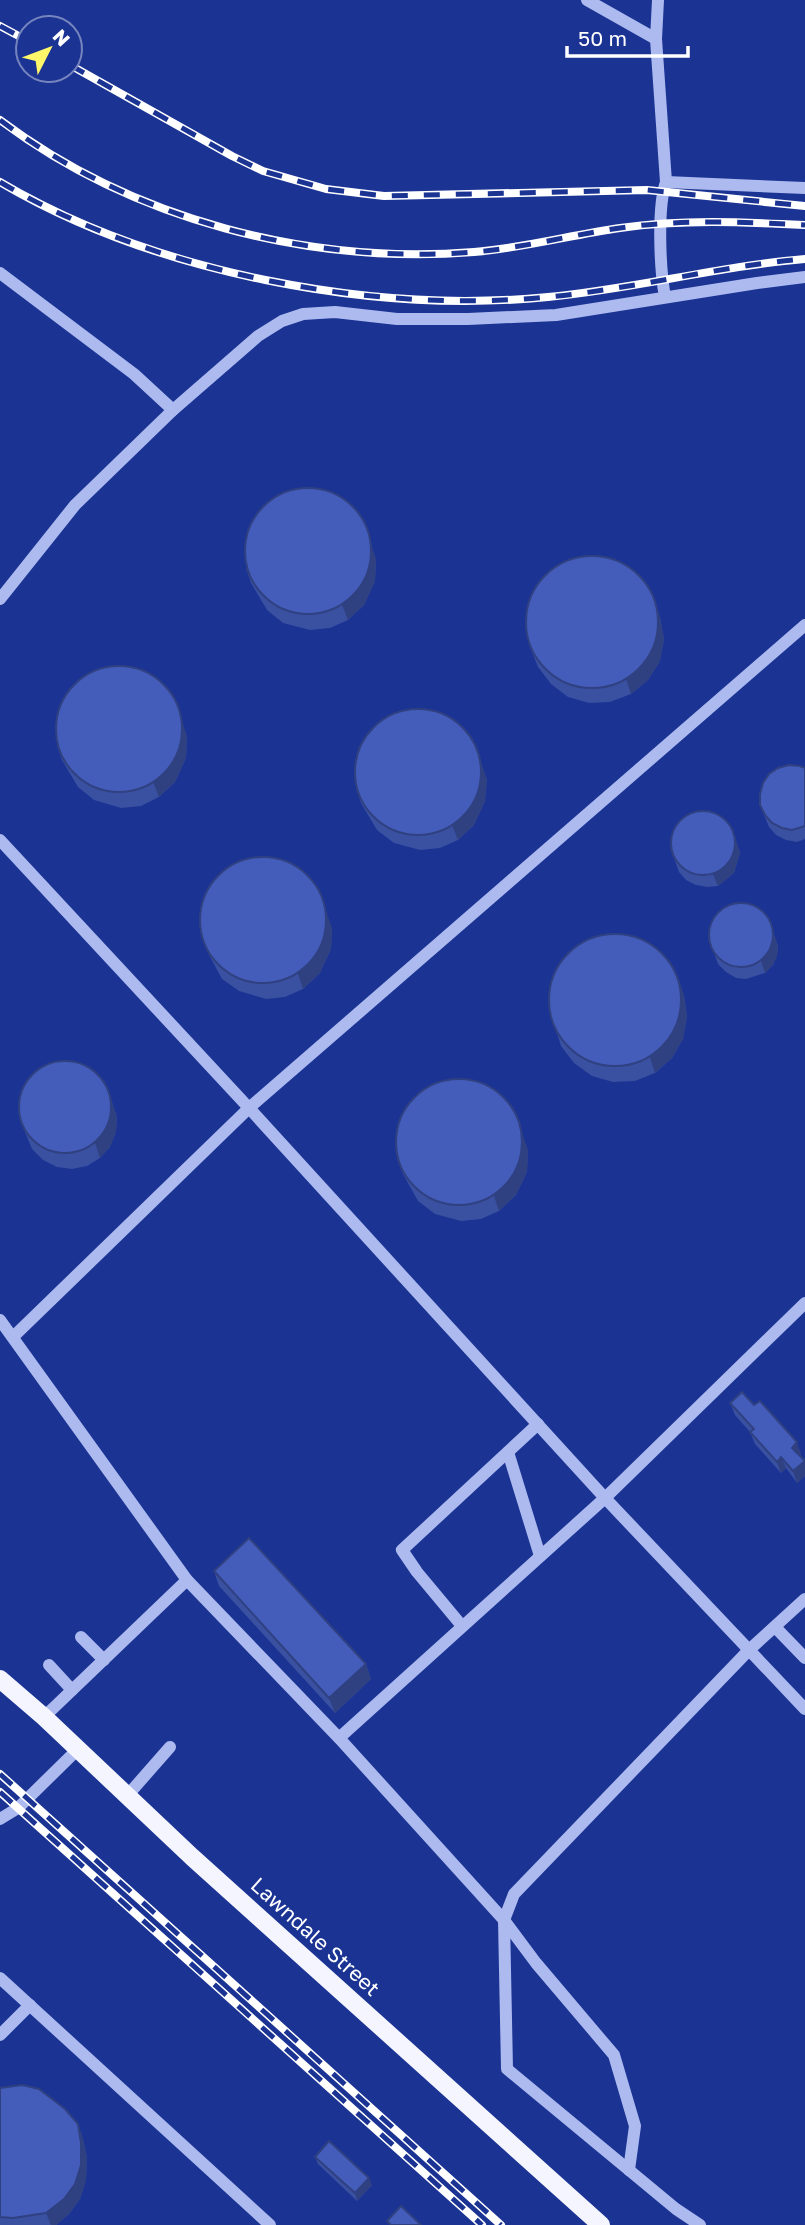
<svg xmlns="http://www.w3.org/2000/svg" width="805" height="2225" font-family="'Golos Text',sans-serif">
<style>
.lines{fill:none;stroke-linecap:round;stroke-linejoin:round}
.minor{stroke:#acbaef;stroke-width:12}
.major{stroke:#f4f5ff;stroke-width:18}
.rail-casing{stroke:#fff;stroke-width:8}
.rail{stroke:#1b3393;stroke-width:5;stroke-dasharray:16;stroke-linecap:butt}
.wall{fill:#3a50a0}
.shaded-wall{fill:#304182}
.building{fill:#445dba;stroke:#304182;stroke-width:2}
.labels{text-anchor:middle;stroke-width:5;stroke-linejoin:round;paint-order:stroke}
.street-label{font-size:21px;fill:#fff;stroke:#1b3393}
</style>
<rect width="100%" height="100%" fill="#1b3393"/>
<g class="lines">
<g class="minor">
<polyline points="587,0 656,39"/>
<polyline points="658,0 656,39 666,182 805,188"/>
<polyline points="0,273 134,374 173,410"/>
<path d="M665,297C660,270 657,207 666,182"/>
<polyline points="0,599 75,505 173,410 258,336 282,321 303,314 335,312 397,319 468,319 556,315 757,283 805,277"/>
<polyline points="0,840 249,1108 605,1498 805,1709"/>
<polyline points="0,1320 187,1580 339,1738 504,1920 536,1963 614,2055 635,2126 629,2170"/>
<polyline points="13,1337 249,1108 805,625"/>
<polyline points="508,1452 540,1556"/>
<polyline points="462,1626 417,1572 402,1550 538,1424"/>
<polyline points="775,1627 805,1658"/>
<polyline points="81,1637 104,1660"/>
<polyline points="49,1665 72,1690"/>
<polyline points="44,1717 187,1580"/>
<polyline points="339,1738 605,1498 805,1303"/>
<polyline points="127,1796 170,1747"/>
<polyline points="0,1819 18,1808 78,1749"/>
<polyline points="0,1978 270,2225"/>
<polyline points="0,2035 30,2005"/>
<polyline points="700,2225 676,2209 507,2069 504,1920 514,1894 749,1650 805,1599"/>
</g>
<polyline class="major" points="0,1679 44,1717 192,1857 601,2225"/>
<defs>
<g id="rail">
<polyline points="0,26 28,41"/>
<polyline points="70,65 232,156 263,171 326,189 384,196 647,190 805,206"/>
<path d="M0,120C133,220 309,265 474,252C523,248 571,235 620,228C682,219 743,222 805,225"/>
<path d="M0,182C154,273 371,314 548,297C634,289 719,266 805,259"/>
<polyline points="0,1774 501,2225"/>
<polyline points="0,1792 482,2225"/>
</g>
</defs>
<use href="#rail" class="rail-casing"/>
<use href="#rail" class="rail"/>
</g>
<g class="wall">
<polygon points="376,559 375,581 364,605 348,620 330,628 310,630 283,623 267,610 251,583 246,568"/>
<polygon points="655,602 660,617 664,639 660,661 648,680 631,694 610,702 589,703 568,697 551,684 538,667 532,652"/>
<polygon points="187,736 186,758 175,782 159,797 141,806 121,808 94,800 78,787 62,760 57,745"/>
<polygon points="805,768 805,839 797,842 786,840 776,835 769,827 760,805"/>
<polygon points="487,779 485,801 474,825 458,840 440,848 420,850 394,843 377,830 361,803 356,788"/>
<polygon points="733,831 740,853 734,873 718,886 707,887 696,885 686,880 679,872 671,850"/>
<polygon points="767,915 778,946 777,956 773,965 765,973 746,979 736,978 726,972 718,964 710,942"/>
<polygon points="332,928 331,949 320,973 303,989 285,997 266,999 239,991 222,979 207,951 202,936"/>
<polygon points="684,995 687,1017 683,1039 672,1058 655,1073 635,1081 613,1082 592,1076 574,1063 561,1046 556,1030"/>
<polygon points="112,1102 117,1117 116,1132 110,1147 100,1158 87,1166 72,1169 57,1167 43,1160 32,1149 20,1120"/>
<polygon points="528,1150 527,1172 516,1195 499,1211 481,1219 461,1221 435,1214 418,1201 403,1174 397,1159"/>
<polygon points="730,1403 801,1454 800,1455 805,1461 805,1476 797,1483 786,1468 781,1473 755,1444 750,1432 735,1415"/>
<polygon points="214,1571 366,1664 371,1679 335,1713 219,1586"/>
<polygon points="0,2088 78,2124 83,2139 87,2158 86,2180 80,2199 69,2214 56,2225 0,2225"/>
<polygon points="315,2157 372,2185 357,2201 318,2164"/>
</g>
<g class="shaded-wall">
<polygon points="363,519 376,559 375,581 364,605 348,620 342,605"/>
<polygon points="655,602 660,617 664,639 660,661 648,680 631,694 626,679"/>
<polygon points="174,697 187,736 186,758 175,782 159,797 153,782"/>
<polygon points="473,740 487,779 485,801 474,825 458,840 452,825"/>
<polygon points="733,831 740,853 734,873 718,886 713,874"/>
<polygon points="318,888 332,928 331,949 320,973 303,989 298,974"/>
<polygon points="774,934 778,946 777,956 773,965 765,973 761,961"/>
<polygon points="679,980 684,995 687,1017 683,1039 672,1058 655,1073 650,1058"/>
<polygon points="107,1087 117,1117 116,1132 110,1147 100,1158 95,1143"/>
<polygon points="514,1110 528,1150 527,1172 516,1195 499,1211 494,1196"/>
<polygon points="797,1442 801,1454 796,1459 792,1448"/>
<polygon points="781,1457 786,1468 781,1473 777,1462"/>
<polygon points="805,1461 805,1476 797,1483 793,1471"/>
<polygon points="366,1664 371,1679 335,1713 329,1698"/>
<polygon points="78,2124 83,2139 87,2158 86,2180 80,2199 69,2214 56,2225 51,2225 46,2213"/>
<polygon points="369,2178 372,2185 357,2201 355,2193"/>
</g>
<g class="building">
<circle cx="308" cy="551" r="63"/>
<circle cx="592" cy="622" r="66"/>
<circle cx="119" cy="729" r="63"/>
<circle cx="418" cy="772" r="63"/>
<polygon points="789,765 800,766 805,768 805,826 792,830 782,828 772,823 765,815 760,805 760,794 763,783 769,774 778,768"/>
<circle cx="703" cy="843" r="32"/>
<circle cx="263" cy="920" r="63"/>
<circle cx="741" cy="935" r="32"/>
<circle cx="615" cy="1000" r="66"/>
<circle cx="65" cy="1107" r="46"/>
<circle cx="459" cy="1142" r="63"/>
<polygon points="742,1392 754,1405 760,1401 797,1442 792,1448 805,1461 793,1471 781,1457 777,1462 750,1432 754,1429 730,1403"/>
<polygon points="249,1538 366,1664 329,1698 214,1571"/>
<polygon points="22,2085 39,2089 65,2109 78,2124 81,2143 81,2165 75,2184 64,2199 46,2213 13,2218 0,2217 0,2088"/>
<polygon points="329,2141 369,2178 355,2193 315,2157"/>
<polygon points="401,2206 421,2225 391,2225 387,2221"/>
</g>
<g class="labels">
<g class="street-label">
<text transform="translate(315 1937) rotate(42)" y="7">Lawndale Street</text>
</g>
</g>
<g transform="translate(49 49) rotate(48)"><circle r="33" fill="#1b3393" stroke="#7685be" stroke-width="2"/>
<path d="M0-5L12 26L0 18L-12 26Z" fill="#fff76a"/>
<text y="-10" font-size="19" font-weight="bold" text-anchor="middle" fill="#ffffff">N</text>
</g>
<path d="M567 46v10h121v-10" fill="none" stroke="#ffffff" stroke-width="3.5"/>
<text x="578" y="46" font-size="21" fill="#ffffff" stroke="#1b3393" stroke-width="5" paint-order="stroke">50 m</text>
</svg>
